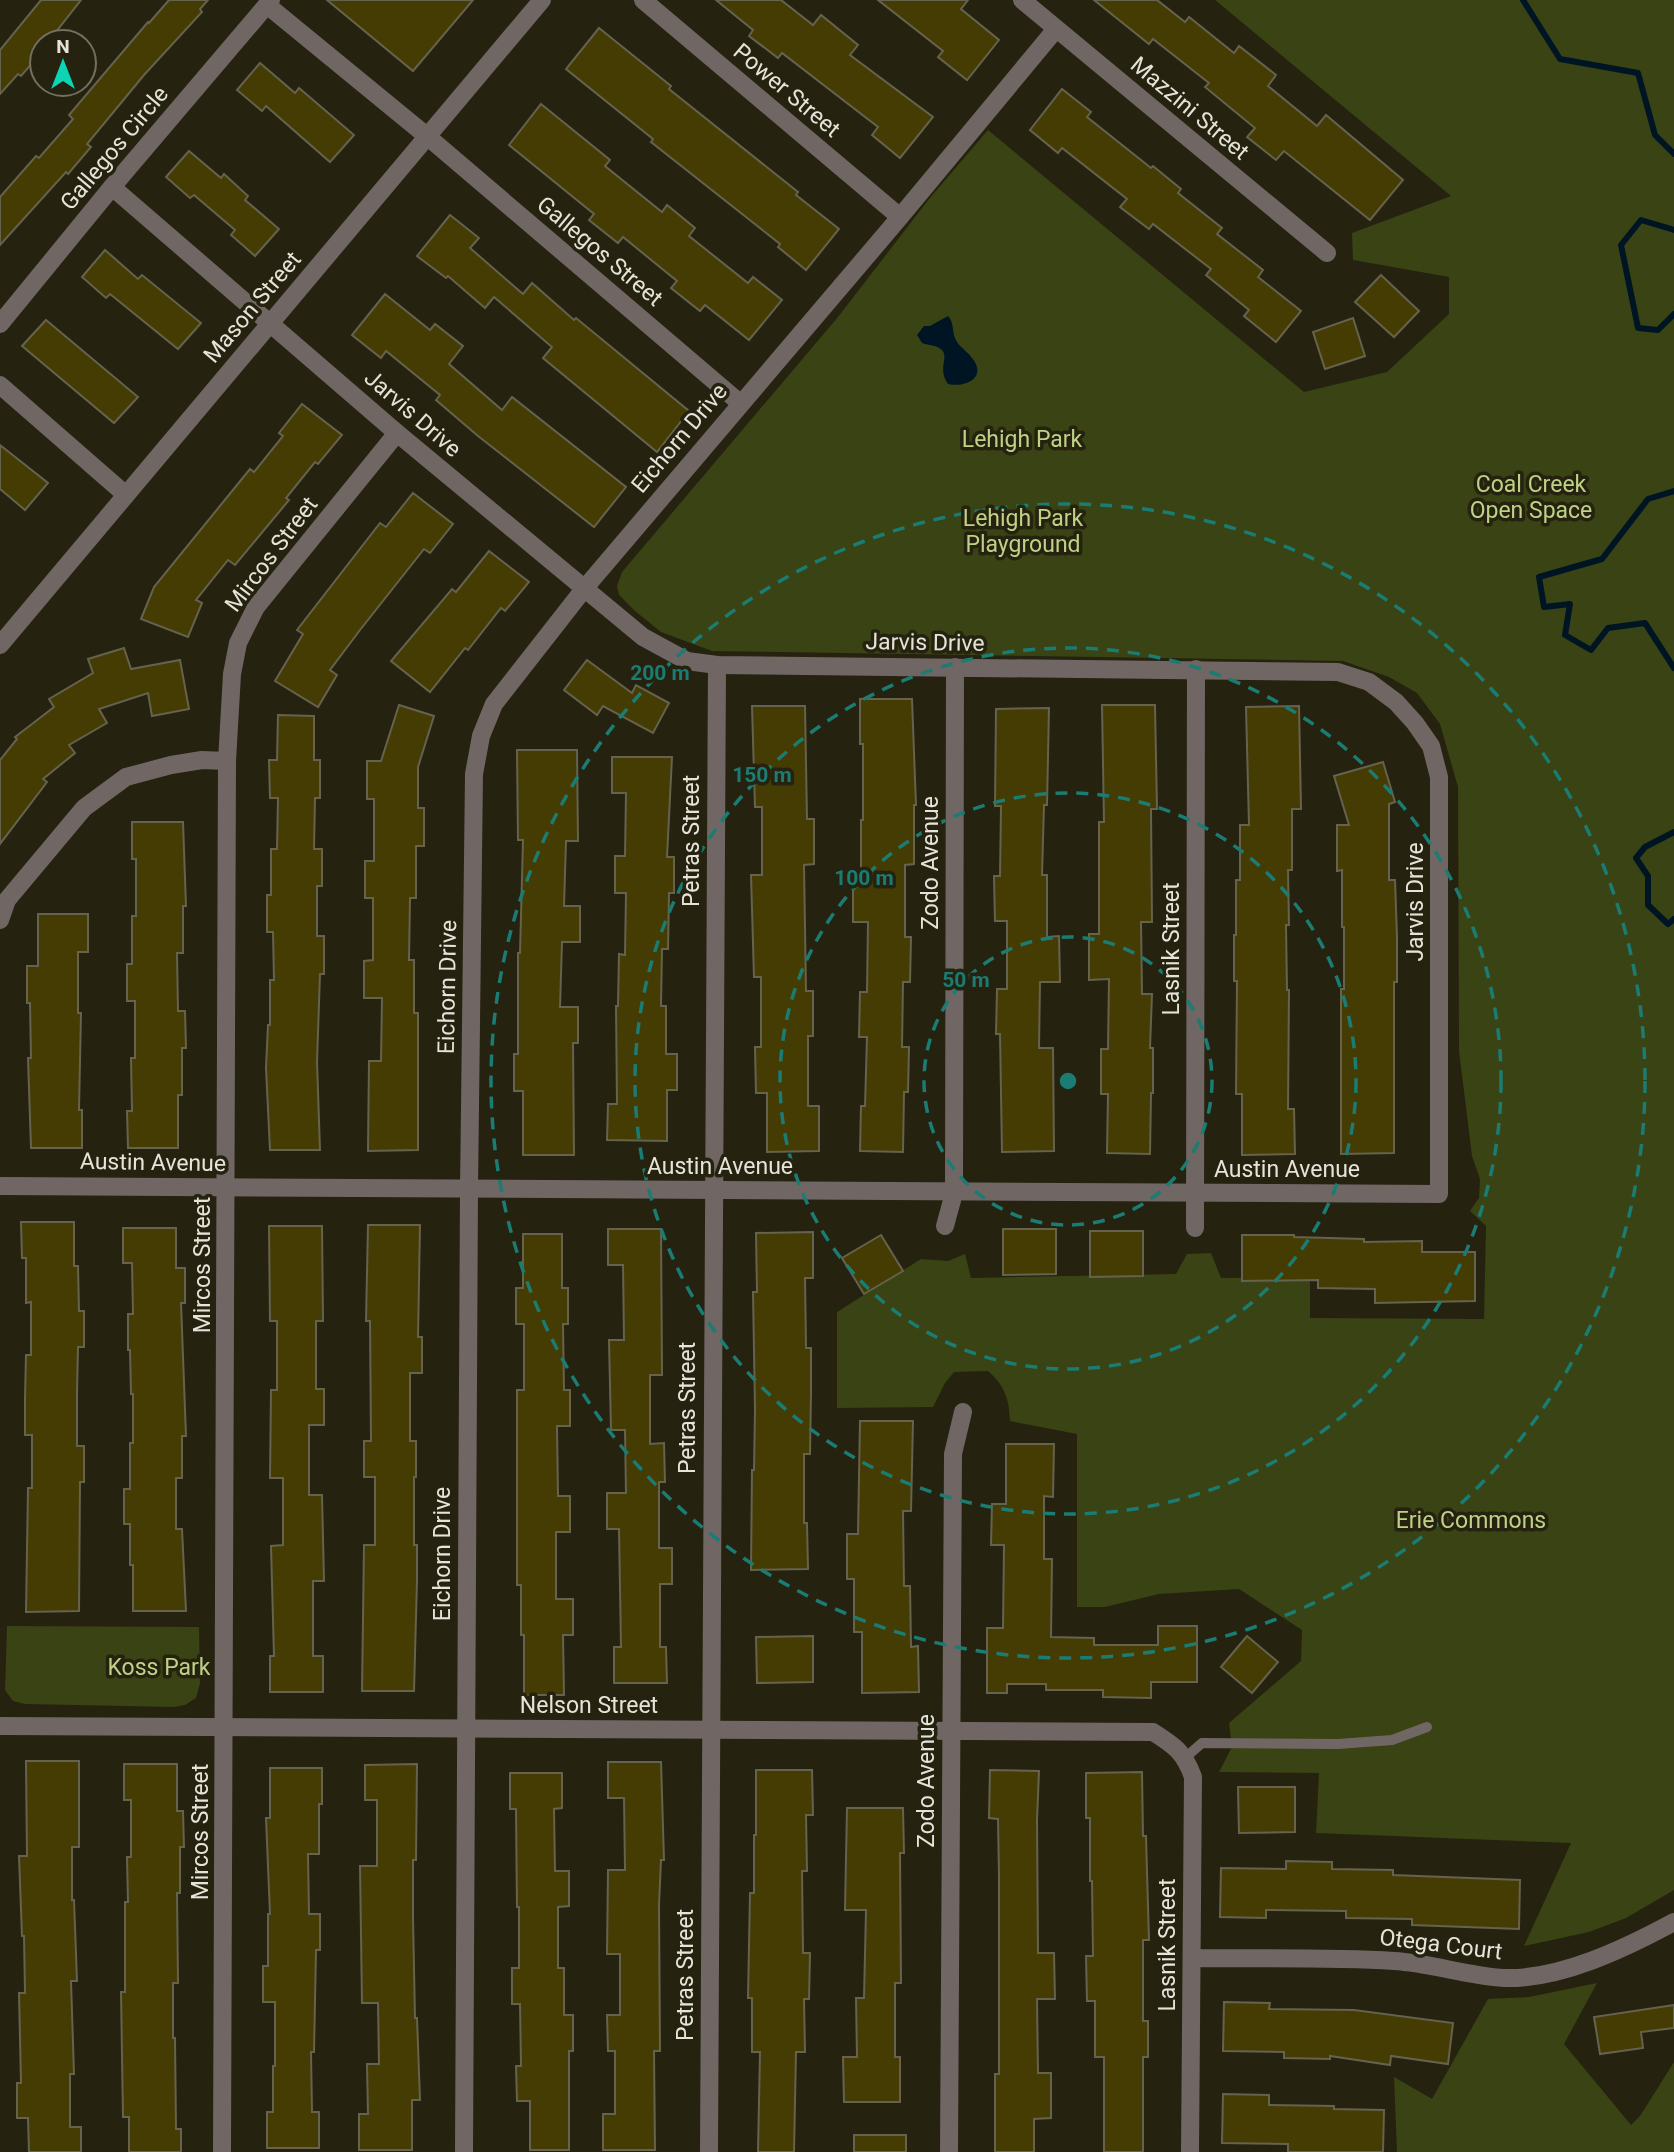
<svg xmlns="http://www.w3.org/2000/svg" width="1674" height="2152" font-family="Roboto,sans-serif">
<style>
.green{fill:#3a4314}
.water{fill:#001524}
.lines{fill:none;stroke-linecap:round;stroke-linejoin:round}
.stream{stroke:#001524;stroke-width:6}
.building{fill:#453c03;stroke:#65624e;stroke-width:2}
.service{stroke:#706664;stroke-width:10}
.minor{stroke:#706664;stroke-width:18}
.ring{fill:none;stroke:#1a7c73;stroke-width:3.5;stroke-dasharray:12 9}
.labels{text-anchor:middle;stroke-width:7;stroke-linejoin:round;paint-order:stroke}
.street-label{font-size:23px;fill:#e6e4d9;stroke:#252210}
.park-label{font-size:23px;fill:#bfd184;stroke:#252210}
.centre{fill:#1a7c73;stroke:#252210;stroke-width:3.5}
.ring-label{font-size:21px;text-anchor:middle;font-weight:bold;fill:#1a7c73;stroke:#252210;stroke-width:7;stroke-linejoin:round;paint-order:stroke}
</style>
<rect width="100%" height="100%" fill="#252210"/>
<g class="green">
<path d="M1215,0H1674V1890L1626,1918L1589,1932L1524,1946L1571,1843L1316,1833L1319,1773L1219,1772L1232,1747L1229,1723L1301,1661L1302,1630L1239,1589L1159,1594L1105,1607H1077V1434L1010,1421C1009,1399 1005,1386 988,1371L954,1372L945,1383L933,1407L837,1408V1312L921,1259L948,1261L965,1254L971,1278L1176,1274L1187,1254L1211,1253L1221,1278L1310,1277V1318L1484,1319L1486,1226L1470,1211L1479,1198L1480,1179L1472,1156L1459,1051L1458,787L1440,724L1417,693L1389,677L1343,661L712,651L661,632L635,611L619,595L617,586L622,572L838,317L929,199L988,130L1304,392L1387,372L1449,314V277L1353,260L1352,233L1451,196Z"/>
<polygon points="7,1626 199,1627 200,1683 196,1698 185,1705 174,1707 25,1704 13,1701 5,1690"/>
<polygon points="1597,1983 1564,2044 1631,2125 1640,2116 1674,2062 1674,2152 1397,2152 1394,2077 1432,2099 1488,1999 1529,1997"/>
</g>
<path class="water" d="M948,316C955,323 951,333 957,342C961,348 968,352 972,358C988,378 965,388 948,384C936,367 952,355 939,348C935,345 927,345 922,343L917,335L924,326H930Z"/>
<g class="lines">
<g class="stream">
<polyline points="1523,0 1560,59 1638,73 1655,135 1674,154"/>
<polyline points="1674,230 1641,220 1621,245 1638,328 1658,330 1674,314"/>
<polyline points="1674,491 1648,499 1602,559 1539,577 1544,607 1570,604 1565,635 1591,650 1608,628 1645,623 1674,668"/>
<polyline points="1674,832 1645,847 1636,858 1648,876 1648,905 1668,924 1674,919"/>
</g>
</g>
<g class="building">
<polygon points="41,0 81,0 48,42 42,42 42,52 21,76 18,74 0,94 0,50"/>
<polygon points="169,0 208,0 200,9 202,12 144,75 87,144 91,147 68,174 66,172 0,245 0,197 36,156 39,158 73,119 69,115 148,22 149,23"/>
<polygon points="327,0 473,0 413,71"/>
<polygon points="716,0 781,0 813,25 821,15 858,45 850,55 933,117 900,158 872,135 878,127 782,53 778,58 749,36 753,30"/>
<polygon points="878,0 968,0 961,9 999,40 967,80 938,57 943,51"/>
<polygon points="1094,0 1157,0 1185,22 1189,17 1234,53 1239,46 1276,75 1268,86 1317,126 1326,115 1403,180 1370,220 1284,151 1276,160 1247,137 1255,128 1205,87 1209,83 1153,39 1149,44"/>
<polygon points="599,28 671,86 669,89 798,192 796,195 839,229 806,270 778,247 780,244 651,142 653,139 566,69"/>
<polygon points="260,63 295,93 299,88 354,135 330,162 266,106 262,111 237,90"/>
<polygon points="1062,89 1091,112 1087,117 1151,168 1153,166 1181,189 1178,193 1222,228 1217,234 1263,270 1258,277 1301,311 1276,342 1244,316 1249,310 1206,275 1211,269 1153,224 1149,229 1120,207 1127,199 1062,148 1058,153 1030,130"/>
<polygon points="541,104 610,160 605,166 662,212 667,205 695,228 689,236 748,283 753,277 782,300 749,340 705,305 700,311 671,288 677,281 623,237 618,243 589,220 594,214 509,145"/>
<polygon points="189,151 221,178 224,174 248,196 245,200 279,229 255,256 231,235 235,230 194,195 190,198 166,177"/>
<polygon points="450,215 479,238 470,248 523,294 532,283 574,320 576,318 689,411 657,452 543,358 552,347 494,297 485,308 448,276 446,278 417,256"/>
<polygon points="105,250 138,279 142,275 201,323 178,349 110,294 106,298 82,277"/>
<polygon points="1381,275 1419,311 1394,337 1355,302"/>
<polygon points="385,294 430,330 435,324 463,346 449,364 502,410 512,397 626,487 594,527 478,436 436,400 440,395 386,351 381,358 352,335"/>
<polygon points="1353,318 1365,356 1325,369 1313,332"/>
<polygon points="46,320 138,397 114,423 22,346"/>
<polygon points="302,404 342,435 318,464 315,462 286,498 289,500 235,565 228,560 196,600 202,603 188,637 141,619 154,587 250,469 254,472 283,436 279,433"/>
<polygon points="0,445 48,483 25,510 0,489"/>
<polygon points="413,493 453,524 430,553 424,549 360,630 330,670 337,675 318,707 275,681 303,634 297,630 380,523 386,527"/>
<polygon points="489,551 529,582 505,611 501,608 468,650 465,648 430,692 391,661 452,589 456,592"/>
<polygon points="124,648 131,669 180,660 189,709 152,716 148,693 99,709 107,723 69,745 75,753 43,779 47,782 0,844 0,760 17,739 15,737 54,707 49,699 93,673 88,659"/>
<polygon points="587,660 632,693 636,685 669,703 653,733 603,706 597,715 564,690"/>
<polygon points="860,699 912,699 916,805 914,805 914,864 905,865 905,937 911,937 910,982 903,982 902,1047 909,1047 908,1092 904,1092 903,1152 860,1151 861,1106 865,1106 867,1037 859,1037 860,992 867,992 868,922 853,922 853,876 861,876 861,820 863,820 863,744 860,744"/>
<polygon points="399,705 434,716 418,767 418,808 424,808 424,846 416,846 416,898 410,898 409,960 414,960 414,1013 418,1013 418,1150 368,1151 369,1061 381,1061 382,998 364,998 364,961 373,960 373,898 365,898 365,861 374,861 374,799 367,799 367,761 381,761"/>
<polygon points="1102,705 1155,705 1157,809 1151,809 1152,922 1141,922 1142,994 1152,994 1150,1048 1153,1048 1153,1093 1151,1093 1150,1154 1107,1153 1108,1094 1101,1094 1101,1049 1108,1049 1109,979 1089,980 1089,934 1099,934 1099,822 1104,822"/>
<polygon points="752,706 805,706 807,819 814,819 814,864 804,865 806,991 813,991 813,1036 808,1036 808,1106 819,1106 819,1151 767,1152 767,1093 756,1093 755,1047 761,1047 761,977 754,977 751,875 762,875 762,807 755,807"/>
<polygon points="1299,706 1301,809 1292,809 1292,870 1288,870 1289,925 1286,925 1287,990 1289,990 1288,1109 1294,1109 1295,1154 1242,1155 1242,1094 1236,1094 1237,981 1234,981 1234,935 1236,935 1236,880 1240,880 1240,825 1249,825 1246,707"/>
<polygon points="1049,708 1047,805 1044,805 1042,875 1047,875 1047,937 1059,936 1060,982 1040,982 1039,1048 1053,1048 1054,1151 1002,1152 1000,1034 996,1034 997,989 1007,989 1007,921 995,921 994,876 1000,876 1001,806 995,806 996,709"/>
<polygon points="278,715 314,716 314,760 320,760 320,798 315,798 314,849 322,849 322,886 317,886 317,936 324,936 324,974 320,974 317,1062 320,1150 270,1150 266,1068 268,1025 270,1025 270,980 274,980 273,932 267,932 267,895 271,895 271,849 277,849 278,798 270,798 269,760 277,760"/>
<polygon points="517,750 577,750 578,841 566,841 564,906 580,906 580,942 562,942 560,1007 578,1007 578,1043 573,1043 574,1155 523,1155 523,1091 514,1091 514,1054 518,1054 518,953 520,953 523,840 518,840"/>
<polygon points="612,757 672,757 667,857 674,857 674,893 669,893 668,949 662,949 661,1006 666,1006 666,1054 677,1054 677,1090 667,1090 667,1141 607,1140 608,1104 617,1104 616,1006 618,1006 619,954 625,955 626,893 615,893 615,856 625,856 626,793 612,793"/>
<polygon points="1383,762 1395,802 1389,804 1389,880 1395,880 1397,937 1397,982 1394,982 1394,1153 1341,1154 1341,989 1344,989 1344,927 1342,927 1342,870 1337,871 1337,825 1349,825 1334,776"/>
<polygon points="132,822 183,822 186,906 183,906 183,953 177,953 178,1011 185,1011 186,1048 182,1048 182,1095 178,1095 178,1148 128,1148 127,1111 132,1111 131,1058 135,1058 135,1001 127,1001 127,964 132,964 132,916 136,916 136,859 132,859"/>
<polygon points="38,914 88,914 88,952 78,952 78,1013 81,1013 79,1110 82,1110 82,1148 31,1148 28,1058 31,1058 30,1003 27,1003 27,966 38,966"/>
<polygon points="21,1222 74,1222 74,1266 78,1266 79,1311 84,1311 84,1347 78,1347 77,1391 77,1446 84,1446 84,1482 80,1482 79,1611 26,1612 28,1488 32,1488 32,1435 25,1435 25,1399 26,1355 31,1355 31,1302 26,1303 26,1258 22,1258"/>
<polygon points="368,1225 420,1225 418,1337 422,1337 422,1373 410,1373 410,1441 416,1441 416,1477 414,1477 414,1545 417,1545 417,1580 414,1691 362,1691 364,1545 375,1545 375,1477 364,1477 364,1441 371,1441 370,1321 366,1321"/>
<polygon points="269,1226 322,1226 323,1321 316,1321 316,1389 324,1389 324,1425 309,1425 309,1495 322,1495 324,1581 313,1581 313,1656 323,1656 323,1692 270,1692 270,1656 274,1656 271,1546 283,1545 283,1478 270,1478 271,1390 277,1390 277,1321 270,1321"/>
<polygon points="123,1228 176,1228 176,1268 185,1268 185,1303 181,1303 186,1436 182,1436 182,1478 176,1478 176,1529 182,1529 186,1611 133,1611 133,1565 130,1565 130,1524 124,1524 124,1489 130,1489 130,1443 133,1443 133,1394 131,1394 130,1350 128,1350 128,1314 133,1314 132,1263 123,1263"/>
<polygon points="608,1229 661,1229 662,1375 650,1375 650,1444 664,1443 665,1482 659,1482 659,1548 672,1548 672,1584 660,1584 660,1647 666,1647 667,1683 614,1683 614,1647 621,1647 619,1529 607,1529 607,1493 626,1493 625,1430 611,1430 609,1340 624,1340 623,1265 608,1265"/>
<polygon points="1003,1229 1056,1229 1056,1274 1003,1275"/>
<polygon points="1090,1231 1143,1231 1143,1276 1090,1277"/>
<polygon points="813,1232 813,1278 805,1278 806,1348 811,1348 811,1393 810,1454 804,1454 804,1523 807,1523 808,1569 751,1570 752,1470 754,1470 755,1409 753,1292 757,1292 756,1233"/>
<polygon points="523,1234 562,1234 562,1288 568,1288 568,1324 563,1324 564,1390 570,1390 570,1426 557,1426 558,1496 570,1496 570,1532 556,1532 556,1599 573,1599 573,1635 563,1635 564,1695 524,1695 524,1635 521,1635 521,1585 517,1585 517,1390 524,1390 524,1324 516,1324 516,1288 523,1288"/>
<polygon points="881,1235 903,1271 864,1294 842,1258"/>
<polygon points="1242,1235 1294,1235 1294,1237 1364,1239 1364,1242 1422,1241 1422,1252 1475,1252 1475,1301 1375,1303 1375,1289 1318,1288 1318,1280 1242,1281"/>
<polygon points="860,1421 913,1421 911,1511 903,1511 904,1586 910,1586 911,1647 918,1646 919,1692 862,1693 862,1632 854,1632 854,1579 847,1579 847,1534 858,1534"/>
<polygon points="1006,1444 1054,1444 1053,1497 1044,1496 1044,1559 1052,1559 1051,1637 1094,1638 1094,1645 1158,1645 1158,1626 1197,1626 1197,1682 1151,1682 1151,1698 1103,1697 1103,1690 1046,1690 1046,1684 1007,1684 1007,1693 987,1693 987,1628 1003,1628 1004,1545 991,1545 992,1504 1006,1504"/>
<polygon points="813,1636 813,1682 757,1683 756,1637"/>
<polygon points="1247,1636 1278,1662 1252,1693 1221,1667"/>
<polygon points="26,1761 79,1761 79,1847 72,1847 72,1900 74,1900 77,1981 71,1981 74,2074 70,2074 70,2127 81,2127 81,2152 29,2152 28,2118 17,2118 17,2083 21,2083 19,1993 25,1993 24,1936 22,1936 19,1856 27,1856"/>
<polygon points="608,1762 661,1762 664,1860 661,1860 659,1905 660,2051 654,2051 655,2150 603,2150 603,2114 615,2114 615,2051 608,2051 607,2015 620,2015 620,1954 607,1954 608,1870 625,1870 624,1798 608,1798"/>
<polygon points="124,1764 177,1764 177,1811 183,1811 184,1847 180,1847 180,1893 177,1893 178,1983 173,1983 173,2038 175,2038 176,2129 181,2129 181,2152 129,2152 129,2117 123,2117 121,1992 125,1992 125,1902 128,1902 127,1857 131,1857 131,1800 124,1800"/>
<polygon points="417,1764 416,1860 413,1860 413,1918 415,2018 417,2018 420,2100 412,2100 412,2150 359,2150 359,2114 368,2114 367,2064 379,2064 378,2003 362,2003 360,1866 377,1866 377,1800 365,1800 365,1765"/>
<polygon points="270,1768 322,1768 322,1804 319,1804 319,1854 308,1854 309,1914 320,1914 320,1950 316,1950 314,2052 311,2052 312,2112 319,2112 319,2148 267,2148 267,2112 273,2112 273,2066 275,2066 275,2002 263,2002 263,1966 268,1966 268,1914 270,1914 266,1818 270,1818"/>
<polygon points="756,1770 812,1770 813,1815 806,1815 807,1871 802,1871 803,1953 810,1953 809,1999 804,1999 805,2052 796,2052 794,2152 758,2152 760,2052 752,2052 752,1998 748,1998 750,1893 754,1893 754,1835 756,1835"/>
<polygon points="990,1770 1039,1771 1037,1820 1038,1953 1054,1953 1055,1999 1037,1999 1038,2073 1051,2073 1051,2118 1034,2119 1034,2152 995,2152 995,2074 999,2074 999,1876 998,1819 989,1818"/>
<polygon points="1142,1772 1143,1836 1146,1836 1149,1940 1143,1940 1143,2021 1148,2021 1148,2057 1143,2057 1143,2152 1104,2152 1104,2057 1095,2057 1095,2001 1087,2001 1086,1956 1093,1956 1092,1881 1090,1881 1090,1818 1086,1818 1086,1773"/>
<polygon points="510,1773 562,1773 562,1808 554,1809 555,1871 569,1871 569,1906 558,1907 558,1968 564,1968 564,2015 573,2015 573,2051 569,2051 569,2150 530,2150 530,2101 517,2101 516,2066 521,2066 520,2004 512,2004 512,1968 519,1968 519,1907 517,1907 516,1809 510,1809"/>
<polygon points="1238,1787 1295,1787 1295,1832 1239,1833"/>
<polygon points="847,1808 903,1808 904,1853 900,1853 901,1983 895,1983 895,2057 900,2057 900,2102 844,2102 843,2057 857,2057 856,1998 864,1998 866,1910 845,1910"/>
<polygon points="1286,1861 1332,1862 1332,1869 1393,1870 1393,1875 1520,1880 1519,1929 1412,1925 1412,1919 1346,1918 1346,1911 1266,1910 1266,1918 1220,1917 1221,1868 1286,1869"/>
<polygon points="1224,2002 1270,2003 1269,2009 1354,2010 1453,2023 1448,2064 1391,2056 1390,2065 1330,2056 1330,2059 1284,2058 1284,2052 1223,2051"/>
<polygon points="1674,2005 1674,2028 1641,2032 1643,2048 1600,2054 1594,2017"/>
<polygon points="1223,2094 1269,2095 1269,2105 1334,2106 1334,2109 1384,2110 1383,2152 1288,2152 1288,2144 1222,2143"/>
<rect x="854" y="2135" width="52" height="17"/>
</g>
<g class="lines">
<polyline class="service" points="1186,1757 1202,1743 1338,1744 1392,1740 1427,1727"/>
<g class="minor">
<polyline points="643,0 900,217"/>
<polyline points="1022,0 1327,253"/>
<polyline points="267,5 428,137 740,403"/>
<polyline points="0,324 112,187 271,0"/>
<polyline points="0,385 126,495"/>
<polyline points="0,645 542,0"/>
<polyline points="0,920 7,900 84,808 126,777 171,765 202,760 227,761"/>
<polyline points="0,1186 1439,1194 1439,777 1431,746 1415,723 1396,702 1369,682 1338,672 717,665 687,661 643,637 397,433 112,187"/>
<polyline points="945,1226 954,1193 955,667"/>
<polyline points="1195,1228 1196,669"/>
<path d="M0,1726L1153,1732C1175,1746 1184,1752 1193,1777L1190,2152"/>
<path d="M1192,1958C1259,1959 1326,1957 1394,1961C1431,1963 1467,1976 1504,1978C1560,1980 1626,1948 1674,1922"/>
<polyline points="222,2152 227,761 232,674 238,643 256,607 397,433"/>
<polyline points="464,2152 469,1190 474,774 481,736 494,704 584,589 900,217 1056,29"/>
<polyline points="709,2152 717,665"/>
<polyline points="949,2152 953,1454 963,1412"/>
</g>
</g>
<g class="ring">
<circle cx="1068" cy="1081" r="144"/>
<circle cx="1068" cy="1081" r="288"/>
<circle cx="1068" cy="1081" r="433"/>
<circle cx="1068" cy="1081" r="577"/>
</g>
<g class="labels">
<g class="street-label">
<text transform="translate(787 90) rotate(40)" y="8">Power Street</text>
<text transform="translate(1190 108) rotate(40)" y="8">Mazzini Street</text>
<text transform="translate(114 148) rotate(-50)" y="8">Gallegos Circle</text>
<text transform="translate(600 251) rotate(40)" y="8">Gallegos Street</text>
<text transform="translate(252 307) rotate(-50)" y="8">Mason Street</text>
<text transform="translate(413 413) rotate(41)" y="8">Jarvis Drive</text>
<text transform="translate(679 438) rotate(-50)" y="8">Eichorn Drive</text>
<text transform="translate(271 554) rotate(-53)" y="8">Mircos Street</text>
<text transform="translate(925 642) rotate(1)" y="8">Jarvis Drive</text>
<text transform="translate(691 841) rotate(-90)" y="8">Petras Street</text>
<text transform="translate(930 863) rotate(-90)" y="8">Zodo Avenue</text>
<text transform="translate(1415 902) rotate(-90)" y="8">Jarvis Drive</text>
<text transform="translate(1171 949) rotate(-90)" y="8">Lasnik Street</text>
<text transform="translate(447 987) rotate(-89)" y="8">Eichorn Drive</text>
<text transform="translate(153 1162) rotate(1)" y="8">Austin Avenue</text>
<text x="720" y="1174">Austin Avenue</text>
<text x="1287" y="1177">Austin Avenue</text>
<text transform="translate(202 1265) rotate(-90)" y="8">Mircos Street</text>
<text transform="translate(687 1408) rotate(-90)" y="8">Petras Street</text>
<text transform="translate(442 1554) rotate(-90)" y="8">Eichorn Drive</text>
<text x="589" y="1713">Nelson Street</text>
<text transform="translate(926 1781) rotate(-90)" y="8">Zodo Avenue</text>
<text transform="translate(200 1832) rotate(-90)" y="8">Mircos Street</text>
<text transform="translate(1441 1944) rotate(7)" y="8">Otega Court</text>
<text transform="translate(1167 1945) rotate(-90)" y="8">Lasnik Street</text>
<text transform="translate(685 1975) rotate(-90)" y="8">Petras Street</text>
</g>
<g class="park-label">
<text x="1022" y="447">Lehigh Park</text>
<text x="1531" y="492">Coal Creek<tspan x="1531" dy="26">Open Space</tspan></text>
<text x="1023" y="526">Lehigh Park<tspan x="1023" dy="26">Playground</tspan></text>
<text x="1471" y="1528">Erie Commons</text>
<text x="159" y="1675">Koss Park</text>
</g>
</g>
<circle cx="1068" cy="1081" r="10" class="centre"/>
<g class="ring-label">
<text x="660" y="680">200 m</text>
<text x="762" y="782">150 m</text>
<text x="864" y="885">100 m</text>
<text x="966" y="987">50 m</text>
</g>
<g transform="translate(63 63)"><circle r="33" fill="#252210" stroke="#727060" stroke-width="2"/>
<path d="M0-5L12 26L0 18L-12 26Z" fill="#0bd5b5"/>
<text y="-10" font-size="19" font-weight="bold" text-anchor="middle" fill="#e6e4d9">N</text>
</g>
</svg>
